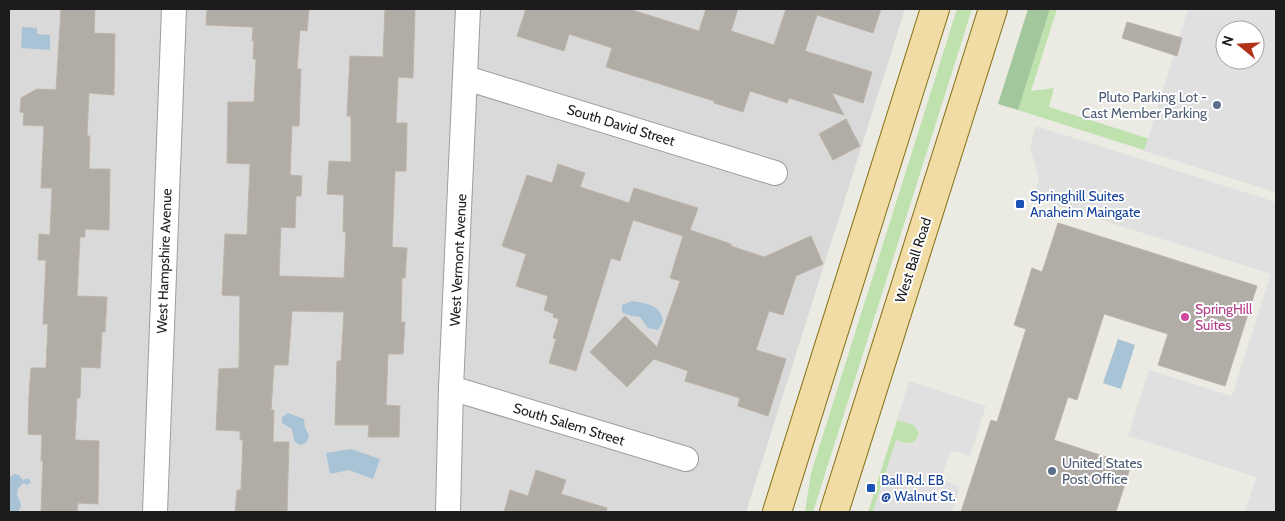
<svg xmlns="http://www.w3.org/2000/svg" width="1285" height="521" font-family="Cabin,sans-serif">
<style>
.residential{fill:#dad9d9}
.grass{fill:#bee1ae}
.forest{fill:#a2c79c}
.parking{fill:#e0e0e0;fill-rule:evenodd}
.water{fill:#a8c3d5}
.building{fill:#b1aca6;stroke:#bcb4a7}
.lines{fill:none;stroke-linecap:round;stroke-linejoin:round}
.street-casing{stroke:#9d9d9d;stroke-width:26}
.primary-casing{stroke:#827012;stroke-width:30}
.street{stroke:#fff;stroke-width:24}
.primary{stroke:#f0dca4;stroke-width:28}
.service-dot{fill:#5c6f8a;stroke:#fff;stroke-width:2}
.transit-dot{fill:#1a4fb4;stroke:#fff;stroke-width:2}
.hotel-dot{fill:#d1479c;stroke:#fff;stroke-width:2}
.labels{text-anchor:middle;stroke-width:4;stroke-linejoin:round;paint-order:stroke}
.service-label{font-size:14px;fill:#4e5e75;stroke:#fff;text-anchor:end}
.street-label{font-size:14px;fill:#1c1c1c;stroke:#fff}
.transit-label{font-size:14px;fill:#164399;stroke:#fff;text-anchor:start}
.hotel-label{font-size:14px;fill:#b23c85;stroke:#fff;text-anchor:start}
</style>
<rect width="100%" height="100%" fill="#ecebe3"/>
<polygon class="residential" points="9,9 905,9 746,512 9,512"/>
<g class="grass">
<polygon points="957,9 972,9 813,512 805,512 811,473"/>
<polygon points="1050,9 1057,9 1031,91 1054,88 1049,107 1276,179 1276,192 1018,110"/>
<path d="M897,420L914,425L919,433C915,447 907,443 896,441L873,512H868Z"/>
</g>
<polygon class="forest" points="1028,9 1050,9 1018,110 998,104"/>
<g class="parking">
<path d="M1188,9H1276V192L1144,151ZM1225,30H1255V60H1225Z"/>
<polygon points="1036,126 1276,202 1276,512 1245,512 1256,477 1128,436 1149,370 1232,396 1271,274 1033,198 1039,179 1030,147"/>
<polygon points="909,381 986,406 970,456 954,451 949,454 942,477 943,480 960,487 952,512 873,512 896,440 908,444 913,443 918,437 919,433 914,425 897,420"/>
</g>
<g class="water">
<polygon points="22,27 37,28 37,34 50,35 50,50 21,48"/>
<path d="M632,301C644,303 662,305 663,321L658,330L648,328L640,317L628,315L622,312V305Z"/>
<polygon points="1118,339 1135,345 1121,389 1103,383"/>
<path d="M288,413L304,419L305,428L309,435C308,441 306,444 300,445L294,441L292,429L282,423V417Z"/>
<polygon points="351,449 380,459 373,479 349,470 330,474 326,453"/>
<path d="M14,474L19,475L23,480L28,478L31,482L27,485L23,483L18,489L17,495C20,501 24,506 17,512L9,511V478Z"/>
</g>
<g class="building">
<polygon points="61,9 95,9 94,33 115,34 114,95 89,93 87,136 90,136 89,169 110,169 109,230 85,229 85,237 80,237 77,296 107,297 105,332 102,332 100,368 81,367 80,398 77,398 75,440 99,441 98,504 78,503 77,512 41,512 43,461 41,461 42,435 28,434 29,396 31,368 46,368 48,324 43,324 46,260 38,260 39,234 50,235 52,188 41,188 44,126 23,125 24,113 20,112 21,98 37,89 56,90"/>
<polygon points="207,9 309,9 307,31 300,30 297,69 301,69 299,126 292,126 290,175 302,176 301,196 296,196 295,228 281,227 279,276 344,278 346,232 343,232 344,195 327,194 329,161 351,162 351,116 347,116 350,56 383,57 385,9 415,9 413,78 398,77 396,123 407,123 406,171 395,171 392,247 407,248 405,278 402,278 401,322 405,322 403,354 388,354 386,405 400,406 399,437 368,437 369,425 335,425 337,361 341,361 344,312 292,311 288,365 274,365 271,410 274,410 273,442 289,442 287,512 235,512 237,490 241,490 243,440 240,440 240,431 216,430 219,369 239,368 240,296 222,295 225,234 247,235 250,164 227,163 228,102 254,102 256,59 253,59 254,41 252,41 253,27 206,25"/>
<polygon points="526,9 629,9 699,31 706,9 738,9 731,31 774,45 786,9 881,9 873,33 817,15 805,51 872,72 863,103 832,93 844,115 789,98 787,103 750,91 743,112 714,103 714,101 606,67 612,48 569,34 564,51 517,36"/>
<polygon points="1127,22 1182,38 1177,56 1122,38"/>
<polygon points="846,119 860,146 833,160 819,134"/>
<polygon points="558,164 585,173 580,187 629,203 634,188 698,208 690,230 731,244 731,246 764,257 811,236 823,264 796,276 783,315 769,311 756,350 786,359 768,416 738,406 740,398 685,381 688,371 654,359 627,387 590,352 625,316 657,347 680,281 670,278 683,236 633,220 620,261 611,258 576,371 549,363 556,339 553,338 559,319 553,317 554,314 544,310 548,296 516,286 526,254 502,246 527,175 552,183"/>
<polygon points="1058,223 1257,286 1225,386 1158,365 1168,334 1104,314 1077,400 1068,397 1054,440 1131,465 1116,512 961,512 991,420 997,422 1026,329 1014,325 1032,268 1042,272"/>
<polygon points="536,470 566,480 561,494 607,508 606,512 504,512 510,490 528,496"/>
</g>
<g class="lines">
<defs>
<g id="street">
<polyline points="466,78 775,173"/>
<polyline points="451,388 686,459"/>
<polyline points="155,512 174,9"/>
<polyline points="448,512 451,388 468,9"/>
</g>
<g id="primary">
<polyline points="777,512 935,9"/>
<polyline points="834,512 993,9"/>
</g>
</defs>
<use href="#street" class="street-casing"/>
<use href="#primary" class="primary-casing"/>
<use href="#street" class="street"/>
<use href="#primary" class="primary"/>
</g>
<g class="service-dot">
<circle cx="1217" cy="105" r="5"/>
<circle cx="1052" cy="471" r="5"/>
</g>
<g class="transit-dot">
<rect x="1015" y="199" width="10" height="10" rx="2.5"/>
<rect x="866" y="483" width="10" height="10" rx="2.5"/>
</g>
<circle class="hotel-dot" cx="1185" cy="317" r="5"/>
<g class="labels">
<g class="service-label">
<text x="1207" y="102">Pluto Parking Lot -<tspan x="1207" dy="16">Cast Member Parking</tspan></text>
<text x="1062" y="468" text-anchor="start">United States<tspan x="1062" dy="16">Post Office</tspan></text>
</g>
<g class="street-label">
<text transform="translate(621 125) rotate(17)" y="5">South David Street</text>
<text transform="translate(458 260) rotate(-87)" y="5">West Vermont Avenue</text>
<text transform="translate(913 260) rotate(-72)" y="5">West Ball Road</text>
<text transform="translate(164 261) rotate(-88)" y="5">West Hampshire Avenue</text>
<text transform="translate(569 424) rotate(17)" y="5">South Salem Street</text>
</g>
<g class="transit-label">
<text x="1030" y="201">Springhill Suites<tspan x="1030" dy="16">Anaheim Maingate</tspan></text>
<text x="881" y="485">Ball Rd. EB<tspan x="881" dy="16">@ Walnut St.</tspan></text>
</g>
<g class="hotel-label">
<text x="1195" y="314">SpringHill<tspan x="1195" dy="16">Suites</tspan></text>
</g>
</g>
<rect width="1285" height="521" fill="none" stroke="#1c1c1c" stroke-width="20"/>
<g transform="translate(1240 45) rotate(288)"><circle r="24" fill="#ffffff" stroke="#a4a4a4"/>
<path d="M0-4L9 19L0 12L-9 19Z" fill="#b03218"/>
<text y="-8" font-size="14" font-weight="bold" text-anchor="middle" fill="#1c1c1c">N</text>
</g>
</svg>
